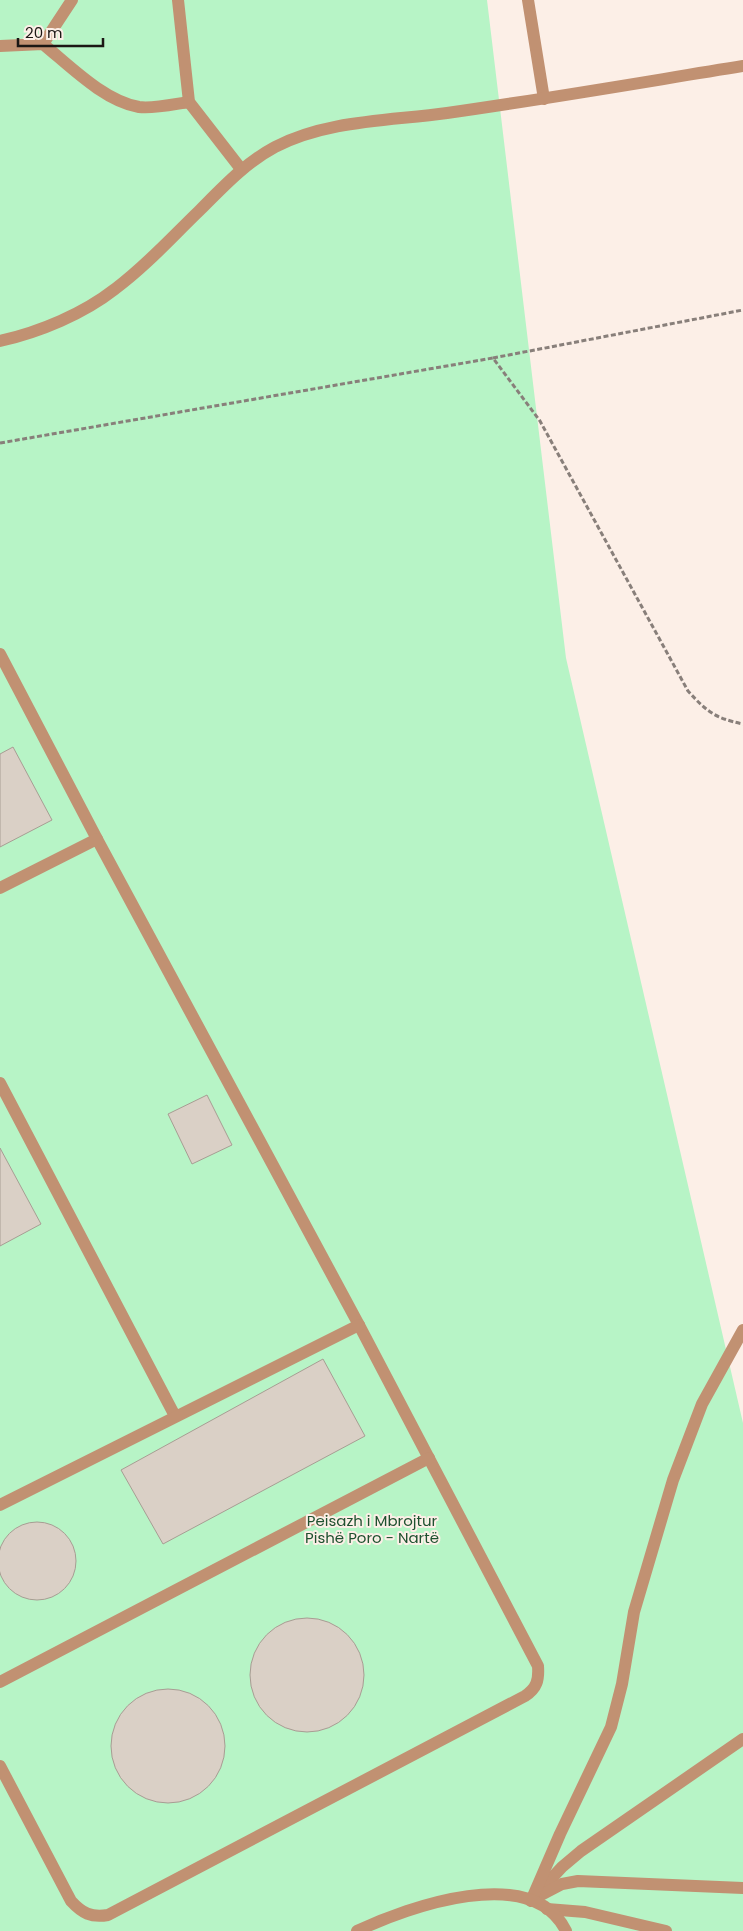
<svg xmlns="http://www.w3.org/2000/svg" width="743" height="1931" font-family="Poppins,sans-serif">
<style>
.green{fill:#b7f4c6}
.building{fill:#dad0c6;stroke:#a79d93}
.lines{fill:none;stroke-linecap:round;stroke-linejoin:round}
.path{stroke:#887f7a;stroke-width:3;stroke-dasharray:5 2.5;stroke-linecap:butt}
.service{stroke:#c19172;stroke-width:12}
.minor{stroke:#c19172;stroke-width:12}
.labels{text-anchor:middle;stroke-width:4;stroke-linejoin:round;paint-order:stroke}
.park-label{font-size:15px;fill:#1e512f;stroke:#fcefe7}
</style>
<rect width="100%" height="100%" fill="#fcefe7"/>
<polygon class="green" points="0,0 487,0 566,658 743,1423 743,1931 0,1931"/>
<g class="building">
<polygon points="13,747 52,820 0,847 0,754"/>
<polygon points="207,1095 232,1145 192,1164 168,1114"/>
<polygon points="0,1148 41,1224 0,1246"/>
<polygon points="323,1359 365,1436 163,1544 121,1470"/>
<circle cx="37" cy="1561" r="39"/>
<circle cx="307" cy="1675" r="57"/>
<circle cx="168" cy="1746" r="57"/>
</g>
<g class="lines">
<g class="path">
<polyline points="493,358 743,310"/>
<path d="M0,443L493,358L540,421L688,691C707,712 715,718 743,724"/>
</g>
<g class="service">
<polyline points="178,0 189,102 241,169"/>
<polyline points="43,44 72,0"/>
<path d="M0,46L43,44C70,66 104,101 139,107C153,109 175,104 189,102"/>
<polyline points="0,654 97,839"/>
<path d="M0,888L97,839L359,1325L538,1666C539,1680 537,1688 525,1696L108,1915C91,1918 82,1913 71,1901L0,1766"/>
<polyline points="0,1083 175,1416"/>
<polyline points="0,1505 359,1325"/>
<polyline points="0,1682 429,1458"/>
<polyline points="538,1893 562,1867 581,1851 743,1739"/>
<polyline points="541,1895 562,1884 578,1881 743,1888"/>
<polyline points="531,1901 560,1834 611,1727 622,1684 634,1612 673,1480 702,1404 743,1330"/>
<polyline points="547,1909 585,1912 666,1931"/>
</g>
<g class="minor">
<polyline points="528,0 544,99"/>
<path d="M0,341C40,332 83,314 115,289C146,266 172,237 199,211C223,187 245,163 275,147C327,120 389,121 447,113C546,99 644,82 743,66"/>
<path d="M357,1931C408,1907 532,1862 566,1931"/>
</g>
</g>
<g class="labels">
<g class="park-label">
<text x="372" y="1526">Peisazh i Mbrojtur<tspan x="372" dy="17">Pishë Poro - Nartë</tspan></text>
</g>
</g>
<path d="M18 38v8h85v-8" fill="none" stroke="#1b1714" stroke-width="2.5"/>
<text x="25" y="38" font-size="15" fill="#1b1714" stroke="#fcefe7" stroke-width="4" paint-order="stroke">20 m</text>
</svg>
